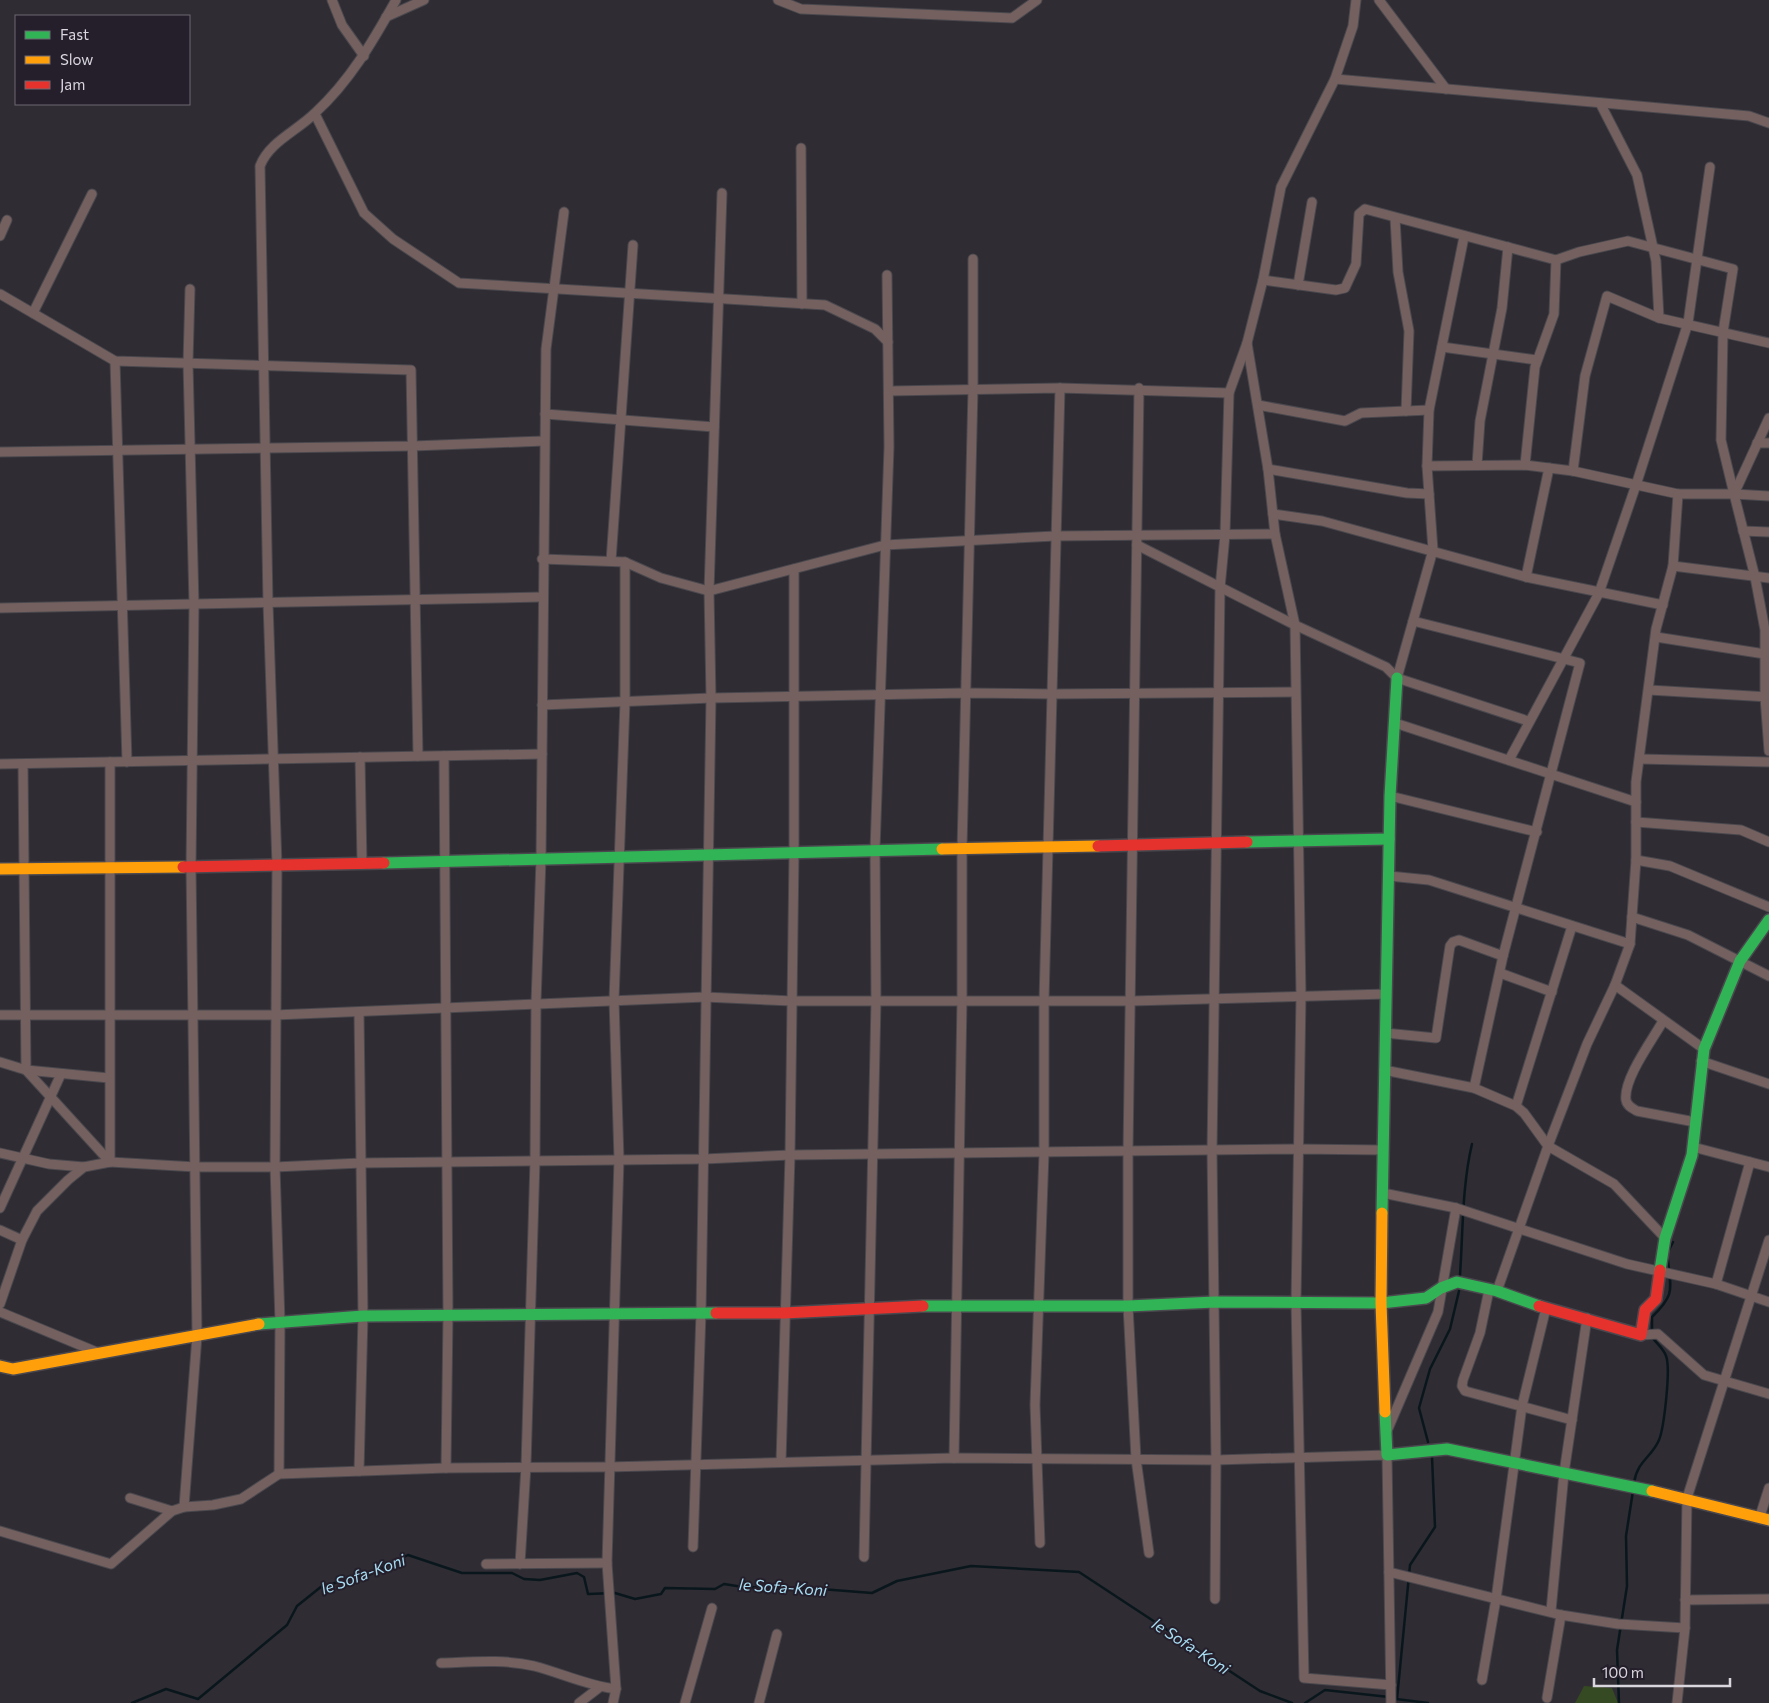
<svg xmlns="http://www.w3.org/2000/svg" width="1769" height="1703" font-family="Commissioner,sans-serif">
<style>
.green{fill:#354922}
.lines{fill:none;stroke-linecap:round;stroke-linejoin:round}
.stream{stroke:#09171d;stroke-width:2.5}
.street-casing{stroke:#4a484e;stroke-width:11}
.fast-casing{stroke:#4a484e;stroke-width:14}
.slow-casing{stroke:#4a484e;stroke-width:14}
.jam-casing{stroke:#4a484e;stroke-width:14}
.street{stroke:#74615f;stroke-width:9}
.fast{stroke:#30b455;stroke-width:11}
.slow{stroke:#ff9f0a;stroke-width:11}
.jam{stroke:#e5322d;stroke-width:11}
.labels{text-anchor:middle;stroke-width:4;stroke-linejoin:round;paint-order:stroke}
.water-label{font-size:16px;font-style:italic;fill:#a7ddf2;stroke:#251f2c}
</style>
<rect width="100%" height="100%" fill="#2f2c33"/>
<polygon class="green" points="1584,1686 1612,1688 1618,1703 1575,1703"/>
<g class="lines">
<g class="stream">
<polyline points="1669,1250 1673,1242"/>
<path d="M1460,1275C1463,1232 1462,1186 1472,1144"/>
<path d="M1652,1332V1317C1675,1295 1671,1290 1668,1260"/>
<polyline points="1428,1442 1419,1408 1430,1369 1450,1329 1459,1291"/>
<path d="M1634,1483C1637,1461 1652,1457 1659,1440C1664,1428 1671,1368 1666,1356C1664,1349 1656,1343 1652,1337"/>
<polyline points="1396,1699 1428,1703"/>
<polyline points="1397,1699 1410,1565 1435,1527 1432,1457"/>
<polyline points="132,1703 166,1689 198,1699 287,1625 297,1606 322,1586 369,1575 408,1555 462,1573 512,1573 524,1579 540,1580 577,1573 584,1577 588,1594 615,1593 635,1599 661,1594 665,1588 715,1589 724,1584 743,1587 808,1588 872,1593 897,1581 971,1566 1079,1572 1260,1691 1292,1703"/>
<polyline points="1305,1703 1325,1690 1389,1697"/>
<polyline points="1619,1703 1617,1650 1627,1586 1626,1536 1633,1491"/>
</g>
<defs>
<g id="street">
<polyline points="332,0 342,25 364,56"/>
<polyline points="778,0 801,9 1012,18 1037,0"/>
<polyline points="1379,0 1446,89"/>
<polyline points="386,17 424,0"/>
<polyline points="1335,79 1749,116 1769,123"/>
<polyline points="1600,103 1637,175 1656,261 1659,318 1769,343"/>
<polyline points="315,114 364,213 393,239 459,283 825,305 875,329 888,342"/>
<polyline points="801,148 802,304"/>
<polyline points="1395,218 1398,272 1409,331 1406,411"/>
<polyline points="0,236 7,220"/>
<polyline points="1263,280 1336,290 1345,288 1356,264 1359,214 1365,209 1556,260 1579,252 1628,241 1733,269 1723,332 1721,440 1734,494"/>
<polyline points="1298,285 1312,202"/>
<polyline points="0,294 115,361 411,370 418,756"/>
<polyline points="33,313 92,194"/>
<polyline points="1247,343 1268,469 1275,534 1295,625 1301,996 1296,1303 1304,1678 1391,1685"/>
<polyline points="1442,347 1537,360"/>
<polyline points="115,361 127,762"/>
<polyline points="1139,388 1128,1152 1128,1306 1136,1459 1149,1553"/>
<polyline points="889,391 1060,388 1229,393"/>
<polyline points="1258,405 1345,421 1361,413 1429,410"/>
<polyline points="545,414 714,427"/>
<polyline points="1769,418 1734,494 1755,577 1765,630 1765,697 1769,751"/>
<polyline points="1757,443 1769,443"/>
<polyline points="0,452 413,446 544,441"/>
<polyline points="1477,465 1480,421 1502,308 1508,247"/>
<polyline points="1525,465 1535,367 1554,314 1556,260"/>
<polyline points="1427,466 1525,465 1573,471 1678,494 1734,494 1769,496"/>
<polyline points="1268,469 1407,493 1429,494"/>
<polyline points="1573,471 1585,376 1607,296 1659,318"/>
<polyline points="1273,514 1322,521 1526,577 1663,605"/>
<polyline points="1743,531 1769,532"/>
<polyline points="1137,545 1295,625 1386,667 1397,678 1528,721"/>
<polyline points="542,559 625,562 661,578 709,591 885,545 1055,536 1275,534"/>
<polyline points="611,561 633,245"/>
<polyline points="1673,566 1769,578"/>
<polyline points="1526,577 1549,468"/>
<polyline points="0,608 542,597"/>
<polyline points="1413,621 1580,663 1503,956 1474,1088"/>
<polyline points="1656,637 1765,654"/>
<polyline points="1397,678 1433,550 1427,466 1429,410 1464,237"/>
<polyline points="1649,690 1769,697"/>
<polyline points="542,705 711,698 965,693 1053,694 1295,692"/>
<polyline points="1395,723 1636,802"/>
<polyline points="444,756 448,1314 446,1468"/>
<polyline points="360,757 362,863"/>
<polyline points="1640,759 1769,762"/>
<polyline points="1509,760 1599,593 1636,485 1688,323 1710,167"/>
<polyline points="0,764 542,754"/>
<polyline points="23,764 26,1070 110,1162 196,1167 275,1167 361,1163 704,1159 790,1155 1297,1149 1383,1150"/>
<polyline points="1390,796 1537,832"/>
<polyline points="1636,822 1741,830 1769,842"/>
<polyline points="1636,860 1670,866 1769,907"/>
<polyline points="1389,876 1429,880 1630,944"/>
<polyline points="1632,917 1688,935 1769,976"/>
<polyline points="1500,973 1552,992"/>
<polyline points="1615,985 1704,1049"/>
<polyline points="359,1013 363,1316 359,1471"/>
<polyline points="0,1015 275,1015 705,997 792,1001 1131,1001 1386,994"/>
<path d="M1663,1021C1653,1039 1623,1079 1626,1100C1627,1106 1632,1108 1637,1111L1695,1122"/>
<polyline points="1385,1033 1436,1038 1450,946 1453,942 1459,940 1503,956"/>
<polyline points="1701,1061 1769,1084"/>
<polyline points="0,1062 26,1070 109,1078"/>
<polyline points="1384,1070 1474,1088 1516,1106 1524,1113 1548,1146 1614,1184 1665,1238"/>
<polyline points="1516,1106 1572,926"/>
<polyline points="1693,1147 1769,1167"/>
<polyline points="0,1153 49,1164 84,1167"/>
<polyline points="1383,1193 1456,1208 1627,1264 1716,1284 1769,1302"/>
<polyline points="0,1208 61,1074"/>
<polyline points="0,1230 22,1240"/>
<polyline points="1716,1284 1750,1162"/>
<polyline points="1489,1290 1480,1333 1463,1380 1462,1386 1465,1391 1572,1420"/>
<polyline points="1497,1291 1548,1146 1587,1044 1615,985 1630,944 1636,860 1636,782 1656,629 1673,566 1678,494"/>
<polyline points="0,1304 22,1240 37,1211 68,1180 84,1167 110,1162 110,762"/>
<polyline points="0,1312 99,1353"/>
<polyline points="1641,1335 1658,1334 1704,1375 1769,1394"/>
<polyline points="1387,1431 1438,1312 1456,1208"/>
<polyline points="954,1458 962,1000 962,849 973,389 973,259"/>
<polyline points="781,1462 790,1155 794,853 794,569"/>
<path d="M279,1474L280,1322L275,1167L277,865L268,603L260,166C269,142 297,131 315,113C350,81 373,41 396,0"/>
<polyline points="130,1498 172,1511"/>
<polyline points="184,1507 197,1336 191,867 194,604 188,363 190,289"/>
<polyline points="1760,1516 1769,1488"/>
<polyline points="0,1531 111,1564 172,1511 184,1507 213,1505 241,1499 279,1474 446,1468 608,1467 954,1458 1216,1460 1387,1455 1391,1703"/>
<polyline points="1040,1543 1035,1405 1044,1153 1044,1001 1060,388"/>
<polyline points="693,1547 701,1313 711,698 709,591 722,193"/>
<polyline points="864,1557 876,1001 875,850 889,447 887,275"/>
<polyline points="486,1564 607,1563"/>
<polyline points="520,1564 526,1466 535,1160 536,1003 541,859 546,349 564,212"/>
<polyline points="1389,1572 1561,1615 1618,1624 1685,1628"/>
<polyline points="1215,1599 1216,1460 1212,1151 1220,588 1225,535 1229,393 1247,343 1263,280 1281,187 1335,79 1353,26 1356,0"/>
<polyline points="1685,1600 1769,1599"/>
<polyline points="1551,1611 1564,1473 1587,1318"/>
<path d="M441,1663C472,1662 504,1659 534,1666C561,1673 588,1686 616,1689"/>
<polyline points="1482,1680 1496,1599 1522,1406 1546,1308"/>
<polyline points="1547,1698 1561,1615"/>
<polyline points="579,1703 600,1687"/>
<polyline points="613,1703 616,1689 607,1563 619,1159 614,1000 625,702 625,562"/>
<polyline points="685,1703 712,1608"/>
<polyline points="759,1703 777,1634"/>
<polyline points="1677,1703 1685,1628 1687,1498 1769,1240"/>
</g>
<g id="fast">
<polyline points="1247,842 1389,839"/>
<polyline points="384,863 942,849"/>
<polyline points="1382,1213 1390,796 1397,678"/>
<polyline points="1660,1270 1665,1238 1692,1155 1704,1049 1740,961 1769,920"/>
<polyline points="923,1306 1128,1306 1215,1302 1381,1303 1426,1298 1441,1288 1457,1282 1497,1291 1539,1306"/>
<polyline points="259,1324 363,1316 716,1313"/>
<polyline points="1385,1412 1387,1455 1447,1449 1652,1491"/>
</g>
<g id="slow">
<polyline points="942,849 1098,846"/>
<polyline points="0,869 183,867"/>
<polyline points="1382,1213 1381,1303 1385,1412"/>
<polyline points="0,1366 13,1369 259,1324"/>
<polyline points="1652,1491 1769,1520"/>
</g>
<g id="jam">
<polyline points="1098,846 1247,842"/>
<polyline points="183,867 384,863"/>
<polyline points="1539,1306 1641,1335 1645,1310 1656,1299 1660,1270"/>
<polyline points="716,1313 784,1313 923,1306"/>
</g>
</defs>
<use href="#street" class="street-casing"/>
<use href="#fast" class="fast-casing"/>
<use href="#slow" class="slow-casing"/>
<use href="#jam" class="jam-casing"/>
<use href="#street" class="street"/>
<use href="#fast" class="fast"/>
<use href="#slow" class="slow"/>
<use href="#jam" class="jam"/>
</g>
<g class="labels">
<g class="water-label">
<text transform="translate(363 1574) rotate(-20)" y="6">le Sofa-Koni</text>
<text transform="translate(783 1587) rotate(4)" y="6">le Sofa-Koni</text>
<text transform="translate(1191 1646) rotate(33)" y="6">le Sofa-Koni</text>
</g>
</g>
<rect x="15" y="15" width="175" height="90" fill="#251f2c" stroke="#6d6873"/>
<rect x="25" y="31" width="25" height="8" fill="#30b455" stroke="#6d6873"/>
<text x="60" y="40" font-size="15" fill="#d9d6de">Fast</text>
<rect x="25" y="56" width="25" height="8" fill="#ff9f0a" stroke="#6d6873"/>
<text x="60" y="65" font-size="15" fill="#d9d6de">Slow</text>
<rect x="25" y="81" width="25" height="8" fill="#e5322d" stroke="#6d6873"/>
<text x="60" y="90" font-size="15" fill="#d9d6de">Jam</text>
<path d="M1594 1678v8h136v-8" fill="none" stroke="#d9d6de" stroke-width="2.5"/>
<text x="1602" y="1678" font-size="15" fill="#d9d6de" stroke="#251f2c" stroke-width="4" paint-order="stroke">100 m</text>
</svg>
